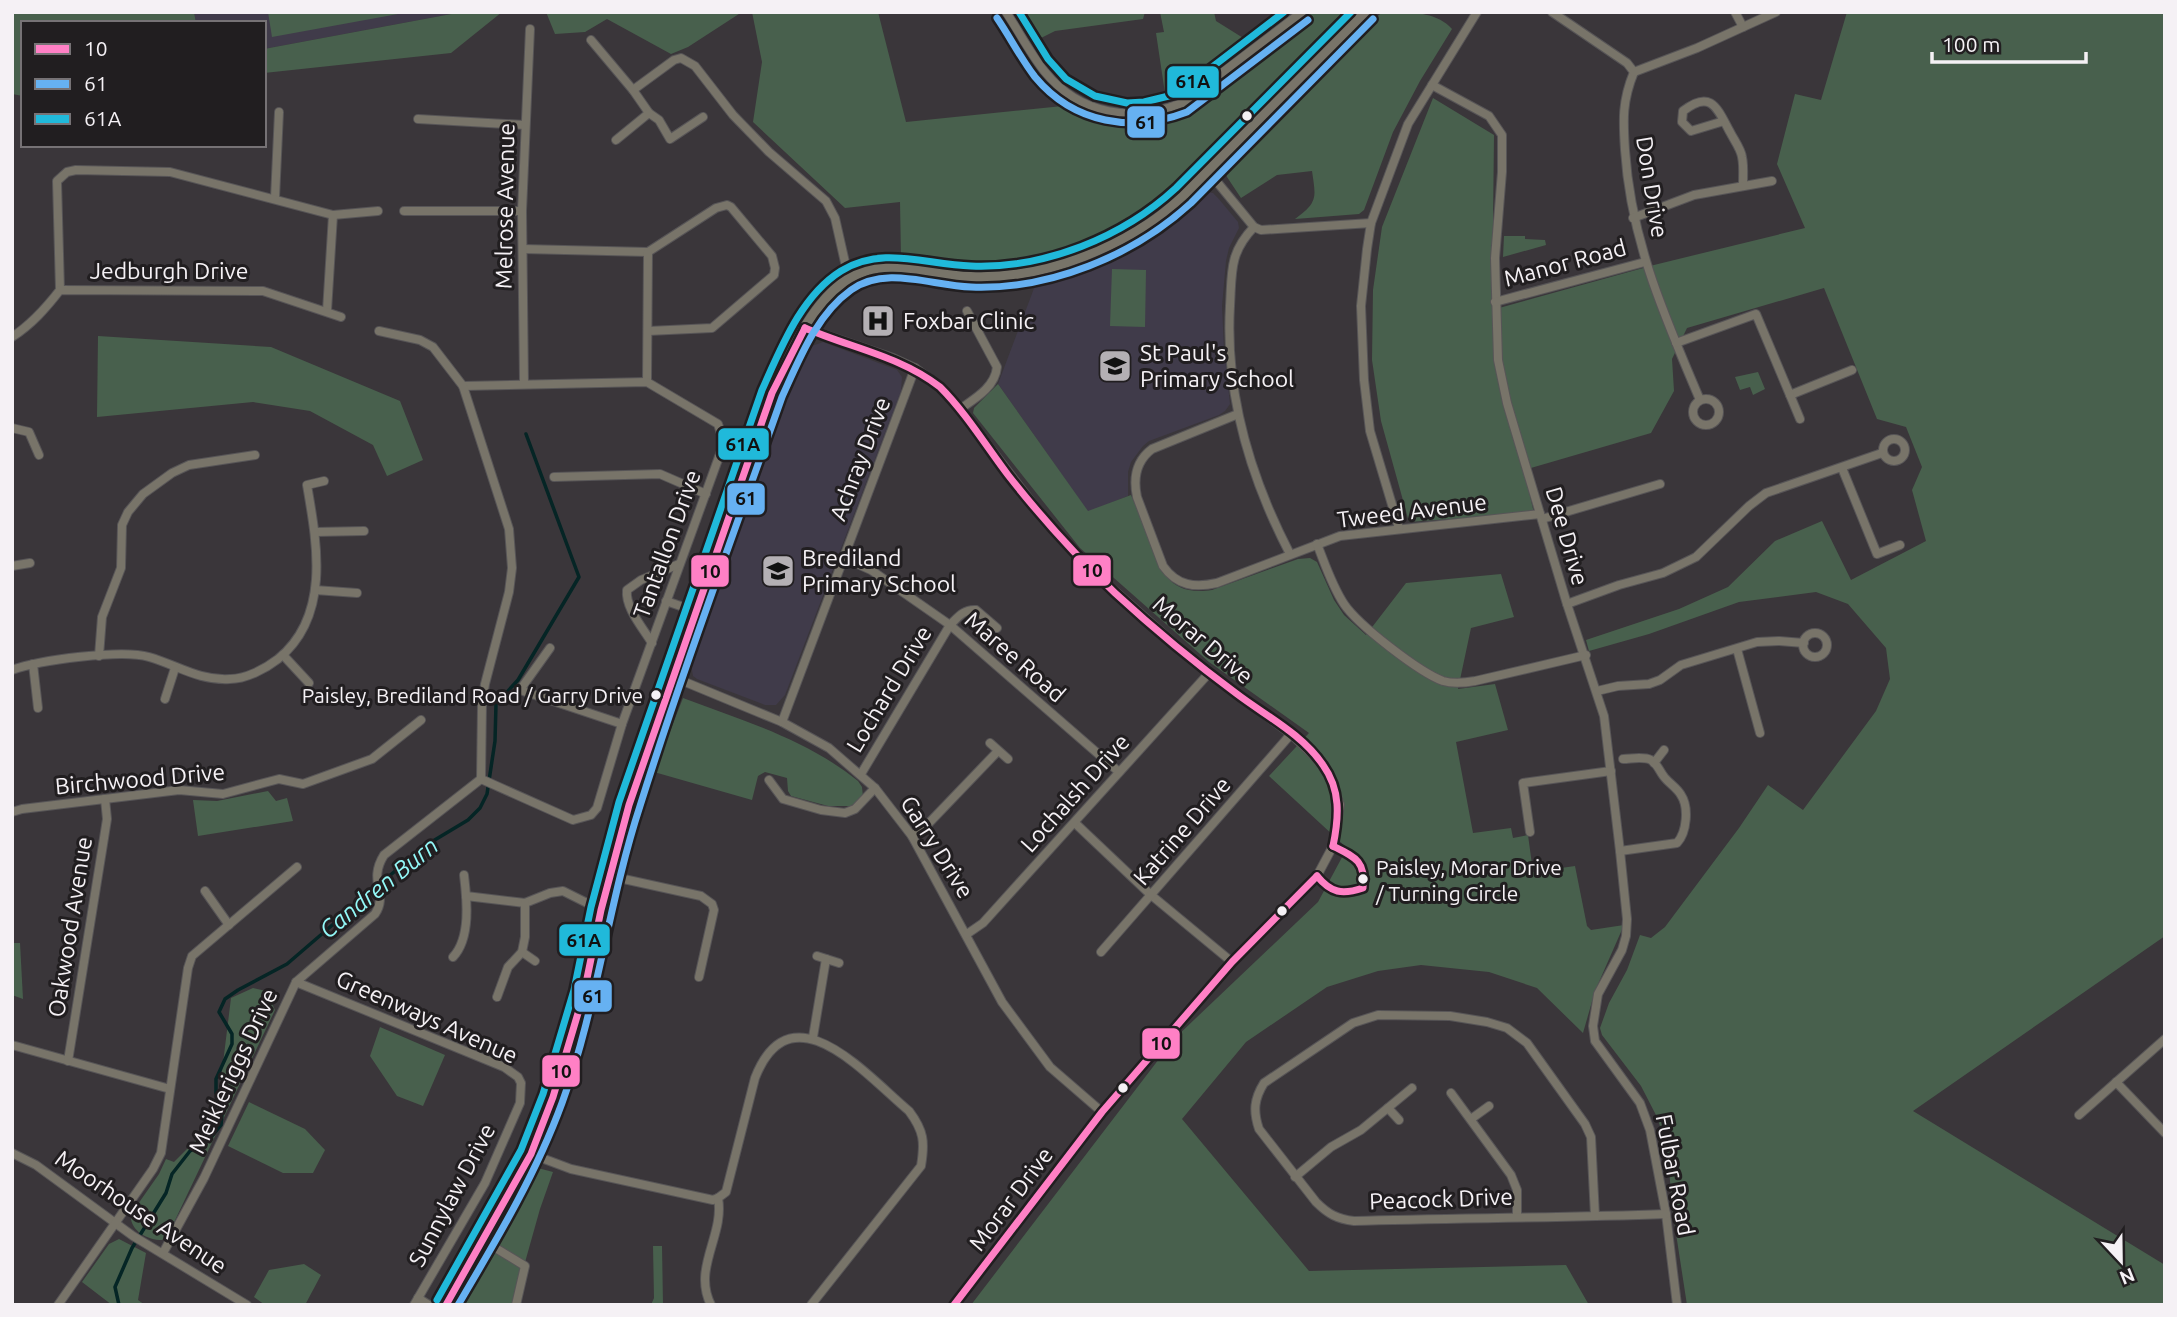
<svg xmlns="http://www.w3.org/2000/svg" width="2177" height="1317" font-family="Ubuntu,sans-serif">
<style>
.education{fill:#403b4a}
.green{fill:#48604d}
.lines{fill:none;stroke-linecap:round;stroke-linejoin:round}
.stream{stroke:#052525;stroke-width:3.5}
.minor-casing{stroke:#575557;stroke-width:10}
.tertiary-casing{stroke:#575557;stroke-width:12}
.minor{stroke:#787469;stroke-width:8}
.tertiary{stroke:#787469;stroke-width:10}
.bus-1-casing{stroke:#211e20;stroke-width:12}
.bus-2-casing{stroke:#211e20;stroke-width:12}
.bus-3-casing{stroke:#211e20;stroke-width:12}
.bus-1{stroke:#ff80c5;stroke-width:7}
.bus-2{stroke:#66b1f2;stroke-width:7}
.bus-3{stroke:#20b9da;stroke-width:7}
.bus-dot{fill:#f5f1f5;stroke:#211e20;stroke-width:2.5}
.labels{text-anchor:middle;stroke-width:6;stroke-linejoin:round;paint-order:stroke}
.bus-label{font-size:21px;fill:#f5f1f5;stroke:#211e20;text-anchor:end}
.street-label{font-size:23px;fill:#f5f1f5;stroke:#211e20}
.poi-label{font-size:23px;fill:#f5f1f5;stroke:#211e20;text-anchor:start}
.water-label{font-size:24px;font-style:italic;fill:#93f9f8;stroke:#211e20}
.line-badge{stroke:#211e20;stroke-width:2.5}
.pale-badge-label{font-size:19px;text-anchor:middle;font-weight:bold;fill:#111}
</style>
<rect width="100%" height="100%" fill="#3a363a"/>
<g class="education">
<polygon points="194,12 462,12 264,49 264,23 196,23"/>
<polygon points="1207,192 1213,193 1218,198 1238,222 1239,228 1229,248 1226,261 1222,306 1224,349 1230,404 1225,411 1219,415 1149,441 1143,446 1131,462 1128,472 1128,496 1088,512 998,384 1036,283 1082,271 1131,249 1168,225"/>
<polygon points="823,342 897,370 902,377 901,391 785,695 776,705 765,705 697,679 693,676 691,664 774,426 802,362 812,346"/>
</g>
<g class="green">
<polygon points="14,12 194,12 196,23 23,23 23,96 12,94"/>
<polygon points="268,12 409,12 272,37"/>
<polygon points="462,12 502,12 451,53 264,73 264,49"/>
<polygon points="546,12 742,12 688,47 671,54 607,19 585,32 555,34"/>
<path d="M752,12H878L906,122L1063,106L1073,107L1104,120L1121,124L1145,123L1162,119L1186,109L1312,12H1347L1179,184C1088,260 1016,272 901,257L900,202L845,208L753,122L762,62Z"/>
<polygon points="1017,12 1145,12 1143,19 1055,31 1035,41"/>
<polygon points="1160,12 1214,12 1216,21 1248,41 1178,96 1166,100 1156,33 1164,32"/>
<path d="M1382,12C1404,12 1436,10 1452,29L1420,81L1393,132L1364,210L1359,214L1295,219C1318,202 1316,198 1312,171L1277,175L1241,198L1227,177L1225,171L1228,166Z"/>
<polygon points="1847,12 2165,12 2165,936 1913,1111 2165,1265 2165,1305 1687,1305 1673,1214 1667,1148 1657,1117 1641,1086 1602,1035 1600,1028 1609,1003 1627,970 1640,935 1651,938 1665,927 1739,828 1768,785 1803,810 1876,711 1890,679 1886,648 1848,604 1816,592 1739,602 1649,634 1589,651 1586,640 1679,609 1728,587 1775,541 1822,521 1851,580 1926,541 1912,490 1922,467 1906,427 1877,419 1824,288 1687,328 1672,359 1674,391 1651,433 1524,470 1534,513 1409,522 1381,421 1372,360 1373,290 1382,227 1433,98 1494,135 1492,310 1654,265 1805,228 1777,164 1795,94 1821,100"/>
<polygon points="1504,236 1525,236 1525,239 1545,240 1546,245 1503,257"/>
<polygon points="1112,269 1146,270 1145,327 1110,326"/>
<polygon points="98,336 271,347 400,401 423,460 387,476 373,445 310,411 253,402 97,417"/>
<polygon points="1758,372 1765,389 1753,395 1750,387 1740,390 1735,377"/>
<path d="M998,384L1088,511L1131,495C1138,511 1144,526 1150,542C1162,574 1171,596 1212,590L1298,559L1310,558L1317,562L1334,600L1344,615L1366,635L1406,583L1501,574L1514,617L1471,628L1458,689L1495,684L1508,730L1456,742L1473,833L1511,828L1513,838L1528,835L1533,872L1575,866L1587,926L1591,930L1624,925L1595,991L1583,1033L1537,988L1489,972L1421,965L1378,971L1327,987L1246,1042L1182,1119L1309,1271L1566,1265L1589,1305H971L1175,1038L1318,902L1347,848L1269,776L1309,733L1209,662L1080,548L973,413L974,408Z"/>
<path d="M683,698C744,721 806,739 858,781L862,787L863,797L851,806H828L791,796L788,791L787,778L765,772L758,776L752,800L654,772Z"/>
<polygon points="268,791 276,801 287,798 293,821 198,836 193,800 217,801"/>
<polygon points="12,943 20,943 23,999 12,995"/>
<path d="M253,988L266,991L275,1010L168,1235L162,1240C147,1240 129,1230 131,1214L159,1174L166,1159L174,1162L210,1126L217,1112L231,998Z"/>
<polygon points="380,1027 445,1055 423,1106 397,1096 370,1056"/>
<polygon points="249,1102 305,1129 325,1150 313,1173 283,1173 228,1146"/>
<polygon points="534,1167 553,1172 540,1209 513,1305 456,1305"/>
<polygon points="119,1239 146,1253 138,1300 145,1305 112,1305 82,1282 109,1244"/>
<polygon points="653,1246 662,1246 663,1305 651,1305 654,1298"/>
<polygon points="304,1264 321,1275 305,1305 265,1305 254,1297 269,1270"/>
</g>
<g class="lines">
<polyline class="stream" points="119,1305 115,1287 132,1248 166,1193 172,1174 190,1151 208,1141 221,1125 223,1103 216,1093 216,1079 232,1044 232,1034 219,1012 225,999 238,990 287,964 423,847 468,820 480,808 487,794 495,741 496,704 518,680 579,577 526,434"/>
<defs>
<g id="minor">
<path d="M1006,12C1019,32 1030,53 1045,72C1080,115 1133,123 1182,103L1302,12"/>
<path d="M1552,12L1627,63L1634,72C1622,101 1623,120 1625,150C1631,242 1665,317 1700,400"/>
<polyline points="1735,12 1743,27"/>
<polyline points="591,40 633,90 649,113 659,120 670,139 703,117"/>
<polyline points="1634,72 1697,48 1776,12"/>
<polyline points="1432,85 1489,116 1502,135 1502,172 1495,258 1498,360 1507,403 1567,604 1604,716 1620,851 1627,919 1626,936 1622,950 1598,994 1593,1026 1595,1041 1640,1103 1650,1130 1666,1214 1677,1305"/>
<polyline points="633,90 674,60 681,58 695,66 733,115 769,152 826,201 835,218 849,280"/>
<polyline points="418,119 525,125"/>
<path d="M1724,121L1691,131L1682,122L1683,111C1711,89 1717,108 1730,132C1734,140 1741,149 1742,157C1744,166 1743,176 1743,185"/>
<polyline points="616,140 649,113"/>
<polyline points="1208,171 1254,227 1261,230 1371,223"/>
<polyline points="275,198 279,112"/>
<polyline points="404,211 522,211"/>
<polyline points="1633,218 1694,195 1772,181"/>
<path d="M1254,227C1229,253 1232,272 1230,306C1225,393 1250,477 1290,554"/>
<polyline points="523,249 648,252 716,208 727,205 731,207 772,256 775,268 774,275 712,328 648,331"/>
<polyline points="60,290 57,181 67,172 76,170 170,172 333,215 378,211"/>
<polyline points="1495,302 1645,262"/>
<polyline points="327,311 333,215"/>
<polyline points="805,328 893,358 915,368 941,387 960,409 1046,521 1091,570 1195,662 1291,734 1316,758 1329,775 1340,805 1333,846 1317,876 1232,962 1102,1112 954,1305"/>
<path d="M12,337C32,324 46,308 60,290L263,291L341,317"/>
<polyline points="1676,343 1756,314 1790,395 1852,370"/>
<polyline points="647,382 648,252"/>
<polyline points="524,383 522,211 530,29"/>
<polyline points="463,386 647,382 718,424 724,443 622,724 597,808 591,815 573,820 481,779"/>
<polyline points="1790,395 1800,419"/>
<circle cx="1706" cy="412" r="13"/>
<path d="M960,409C976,398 995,387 997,367L967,311"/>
<path d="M1238,414L1152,449C1136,461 1133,478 1137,497L1163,566C1177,586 1195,588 1217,583L1340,536L1540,514"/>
<polyline points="12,428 29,432 39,455"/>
<circle cx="1894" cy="450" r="11"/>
<polyline points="1842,468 1877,554 1900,545"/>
<polyline points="554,477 660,474 706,494"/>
<polyline points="1542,519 1660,484"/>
<polyline points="1399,528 1370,431 1364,380 1361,306 1367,249 1371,223 1408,124 1477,12"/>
<polyline points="315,532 364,531"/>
<path d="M1317,544C1325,564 1332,586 1344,604C1358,625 1419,672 1443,681C1453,684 1464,683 1475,681L1586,655"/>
<polyline points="844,558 871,570 950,625 1119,772"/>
<polyline points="12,566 30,563"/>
<polyline points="315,590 357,593"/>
<polyline points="666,601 695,611"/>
<polyline points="1567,604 1619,585 1663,573 1696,557 1749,506 1766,493 1882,453"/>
<circle cx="1815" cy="645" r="12"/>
<path d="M652,643C643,628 625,608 627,590L641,580L679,564"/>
<polyline points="550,648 520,690 622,724"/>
<polyline points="1737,649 1760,733"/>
<polyline points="283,655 309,683"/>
<polyline points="99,656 102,617 121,568 122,525 128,512 143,494 172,473 189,465 255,455"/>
<polyline points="33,664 38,708"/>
<path d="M12,670C39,660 122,649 149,657C177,665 199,681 230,679C246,679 265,669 278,659C331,616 317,543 307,485L324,481"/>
<polyline points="673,677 782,722 829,748 875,788 912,836 1002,1002 1050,1067 1102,1112"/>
<polyline points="1597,691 1618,686 1649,684 1660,680 1681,665 1757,642 1779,641 1804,643"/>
<polyline points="165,699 175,668"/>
<polyline points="782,722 915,368"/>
<polyline points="990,743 1008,759"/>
<polyline points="1654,763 1664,750"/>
<path d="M861,774L950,625C958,617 964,609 976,610L997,628"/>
<polyline points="769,780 783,799 821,810 845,813 855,809 875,788"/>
<polyline points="12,812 22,809 179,790 223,794 279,779 303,784 372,759 421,720"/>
<polyline points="1075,823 1151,895 1232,962"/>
<polyline points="1530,832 1523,783 1611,771"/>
<polyline points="912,836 928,824 998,751"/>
<path d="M1620,851L1677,843C1687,832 1689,807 1681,795C1677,788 1670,784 1665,778C1660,773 1658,764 1651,760C1643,756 1631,759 1623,759"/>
<polyline points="610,876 701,896 712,904 714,910 699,977"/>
<polyline points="205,891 229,925"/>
<polyline points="466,896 525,903 550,893 563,891 601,910"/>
<polyline points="967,934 983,923 1209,673"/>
<polyline points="522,952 535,961"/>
<polyline points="1101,952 1291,734"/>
<polyline points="817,956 839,963"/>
<path d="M453,957C471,938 467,900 464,875"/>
<polyline points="296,982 504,1067 518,1077 521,1083 520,1103 485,1183 414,1305"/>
<polyline points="497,997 508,967 522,952 525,937 525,903"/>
<polyline points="813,1037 826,959"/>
<polyline points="12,1045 170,1089"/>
<polyline points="68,1061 104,838 107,819 105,799"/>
<polyline points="2116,1082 2165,1133"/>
<polyline points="1451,1093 1511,1175 1517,1190 1517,1216"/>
<polyline points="1388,1108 1399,1120"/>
<polyline points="2079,1115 2165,1039"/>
<polyline points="1471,1119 1489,1106"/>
<polyline points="12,1153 36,1165 133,1236 247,1305"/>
<polyline points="531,1154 571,1169 713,1200 718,1198"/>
<polyline points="1295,1177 1331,1147 1361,1130 1412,1088"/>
<path d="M1595,1216L1591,1137L1585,1124L1527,1043L1507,1028L1487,1022L1450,1016L1378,1015L1353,1023L1264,1083C1254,1099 1253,1111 1259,1129L1316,1202C1328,1214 1337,1219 1354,1221C1458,1218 1562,1218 1666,1214"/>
<polyline points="484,1241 525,1266 516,1305"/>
<path d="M163,1253L204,1178L296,982L375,914C389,894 367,882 384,855L481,779L482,704L485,684L509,592L512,568L509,529L463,386L433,347L420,340L379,331"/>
<polyline points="418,1298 429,1305"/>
<polyline points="58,1305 153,1169 161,1153 188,968 192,956 297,867"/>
<path d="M711,1305C692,1268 725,1235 718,1198L726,1192L755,1078C791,986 866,1075 909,1111C924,1131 925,1142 921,1166L811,1305"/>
</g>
<path id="tertiary" d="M446,1305L484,1241L531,1154L553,1097L584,993L601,910L629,805L772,393C794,346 825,268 887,267C915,267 943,276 971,277C1031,279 1085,259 1137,231C1171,213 1198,181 1224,154C1272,107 1319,60 1366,12"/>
</defs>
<use href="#minor" class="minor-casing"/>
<use href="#tertiary" class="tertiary-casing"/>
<use href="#minor" class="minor"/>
<use href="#tertiary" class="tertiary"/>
<defs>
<g id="bus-1">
<path d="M805,328C851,348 900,356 940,387C966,413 986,446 1008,475C1041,517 1076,556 1115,593C1154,629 1195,663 1237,694C1266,716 1302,734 1323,765C1341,790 1339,817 1333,846"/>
<path d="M1317,876C1331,893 1342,895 1363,888C1366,861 1355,857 1333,846"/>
<polyline points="446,1305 531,1154 553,1097 584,993 601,910 629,805 772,393 805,328"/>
<polyline points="954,1305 1102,1112 1232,962 1317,876"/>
</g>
<g id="bus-2">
<path d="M997,18C1010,37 1021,59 1035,77C1074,124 1133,133 1187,112L1308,20"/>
<path d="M458,1305C497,1239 536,1174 562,1103C597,1007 608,904 640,806C683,669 734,533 782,397C799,360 816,315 851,290C886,265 932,286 971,287C1050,290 1133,256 1191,203L1373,19"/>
</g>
<g id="bus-3">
<polyline points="1019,12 1048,59 1066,79 1095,96 1127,103 1144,102 1177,94 1284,12"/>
<path d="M437,1300L521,1150L543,1094L574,990L591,907L619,802L762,390C781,348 801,296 841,271C883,245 926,265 971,266C1045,269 1123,237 1176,188L1351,12"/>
</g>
</defs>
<use href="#bus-1" class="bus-1-casing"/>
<use href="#bus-2" class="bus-2-casing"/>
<use href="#bus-3" class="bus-3-casing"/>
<use href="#bus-1" class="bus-1"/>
<use href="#bus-2" class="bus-2"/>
<use href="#bus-3" class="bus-3"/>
</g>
<defs>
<symbol id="hospital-square" viewBox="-11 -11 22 22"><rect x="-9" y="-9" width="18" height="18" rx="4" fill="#b4b0b4" stroke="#211e20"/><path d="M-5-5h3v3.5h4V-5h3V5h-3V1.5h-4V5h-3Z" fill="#111"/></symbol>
<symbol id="school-square" viewBox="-11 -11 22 22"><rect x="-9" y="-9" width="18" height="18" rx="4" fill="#b4b0b4" stroke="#211e20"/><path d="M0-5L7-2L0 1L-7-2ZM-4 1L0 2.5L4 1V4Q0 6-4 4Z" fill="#111"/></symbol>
</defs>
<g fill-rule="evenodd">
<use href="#hospital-square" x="859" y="302" width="38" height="38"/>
<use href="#school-square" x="1096" y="347" width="38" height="38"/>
<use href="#school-square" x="759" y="552" width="38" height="38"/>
</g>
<g class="bus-dot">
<circle cx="1247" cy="116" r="6"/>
<circle cx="656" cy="695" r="6"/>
<circle cx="1363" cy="879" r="6"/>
<circle cx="1282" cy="911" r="6"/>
<circle cx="1123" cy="1088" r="6"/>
</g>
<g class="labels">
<g class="bus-label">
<text x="643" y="703">Paisley, Brediland Road / Garry Drive</text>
<text x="1376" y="875" text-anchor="start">Paisley, Morar Drive<tspan x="1376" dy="26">/ Turning Circle</tspan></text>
</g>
<g class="street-label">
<text transform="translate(1652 187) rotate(81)" y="8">Don Drive</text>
<text transform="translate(505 206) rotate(-89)" y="8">Melrose Avenue</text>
<text transform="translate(1565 263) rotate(-15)" y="8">Manor Road</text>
<text x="169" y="279">Jedburgh Drive</text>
<text transform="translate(860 459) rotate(-69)" y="8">Achray Drive</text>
<text transform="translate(1412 511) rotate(-7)" y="8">Tweed Avenue</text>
<text transform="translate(1567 536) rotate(74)" y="8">Dee Drive</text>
<text transform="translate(667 544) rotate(-70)" y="8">Tantallon Drive</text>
<text transform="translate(1203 640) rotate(40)" y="8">Morar Drive</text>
<text transform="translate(1015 657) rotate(41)" y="8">Maree Road</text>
<text transform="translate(889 689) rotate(-59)" y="8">Lochard Drive</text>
<text transform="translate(140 779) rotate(-5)" y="8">Birchwood Drive</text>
<text transform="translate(1075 793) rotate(-48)" y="8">Lochalsh Drive</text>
<text transform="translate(1182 831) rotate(-49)" y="8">Katrine Drive</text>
<text transform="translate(937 847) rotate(58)" y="8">Garry Drive</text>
<text transform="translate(70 927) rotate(-81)" y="8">Oakwood Avenue</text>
<text transform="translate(427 1017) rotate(24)" y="8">Greenways Avenue</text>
<text transform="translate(233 1071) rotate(-65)" y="8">Meikleriggs Drive</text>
<text transform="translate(1675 1175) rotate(79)" y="8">Fulbar Road</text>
<text transform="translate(452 1195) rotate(-62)" y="8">Sunnylaw Drive</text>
<text transform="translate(1011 1199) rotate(-53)" y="8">Morar Drive</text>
<text transform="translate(1441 1199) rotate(-2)" y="8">Peacock Drive</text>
<text transform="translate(141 1212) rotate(34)" y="8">Moorhouse Avenue</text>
</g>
<g class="poi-label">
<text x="903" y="329">Foxbar Clinic</text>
<text x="1140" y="361">St Paul's<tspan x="1140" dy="26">Primary School</tspan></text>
<text x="802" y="566">Brediland<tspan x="802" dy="26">Primary School</tspan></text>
</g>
<g class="water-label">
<text transform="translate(379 888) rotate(-39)" y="8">Candren Burn</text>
</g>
</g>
<g class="line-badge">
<rect x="1166" y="65" width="54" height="34" rx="7" fill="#20b9da"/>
<rect x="1126" y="105" width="40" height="34" rx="7" fill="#66b1f2"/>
<rect x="717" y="427" width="53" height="34" rx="7" fill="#20b9da"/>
<rect x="726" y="482" width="40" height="34" rx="7" fill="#66b1f2"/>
<rect x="1072" y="554" width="40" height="33" rx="7" fill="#ff80c5"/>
<rect x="690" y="554" width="40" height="34" rx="7" fill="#ff80c5"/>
<rect x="558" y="923" width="53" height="34" rx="7" fill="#20b9da"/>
<rect x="573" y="979" width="40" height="34" rx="7" fill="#66b1f2"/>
<rect x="1141" y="1027" width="40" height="33" rx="7" fill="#ff80c5"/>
<rect x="541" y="1054" width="40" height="34" rx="7" fill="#ff80c5"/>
</g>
<g class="pale-badge-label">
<text x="1193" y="88">61A</text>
<text x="1146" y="129">61</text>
<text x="743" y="451">61A</text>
<text x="746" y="505">61</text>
<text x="1092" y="577">10</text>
<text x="710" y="578">10</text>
<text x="584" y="947">61A</text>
<text x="593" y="1003">61</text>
<text x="1161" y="1050">10</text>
<text x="561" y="1078">10</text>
</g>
<rect width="2177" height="1317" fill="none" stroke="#f5f1f5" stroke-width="28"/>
<rect x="21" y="21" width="245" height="126" fill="#211e20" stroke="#767275" stroke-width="2"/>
<rect x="35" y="44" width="35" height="10" fill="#ff80c5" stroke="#767275" stroke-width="2"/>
<text x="84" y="56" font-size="21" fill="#f5f1f5">10</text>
<rect x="35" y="79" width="35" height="10" fill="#66b1f2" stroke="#767275" stroke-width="2"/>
<text x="84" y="91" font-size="21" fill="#f5f1f5">61</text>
<rect x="35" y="114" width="35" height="10" fill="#20b9da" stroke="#767275" stroke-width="2"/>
<text x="84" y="126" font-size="21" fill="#f5f1f5">61A</text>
<g transform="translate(2121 1261) rotate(158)" stroke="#211e20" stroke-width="5" paint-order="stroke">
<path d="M0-5L12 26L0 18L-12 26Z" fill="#f5f1f5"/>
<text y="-10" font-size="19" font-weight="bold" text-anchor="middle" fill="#f5f1f5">N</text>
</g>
<path d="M1932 52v10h154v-10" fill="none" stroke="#f5f1f5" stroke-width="3.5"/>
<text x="1942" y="52" font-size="21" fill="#f5f1f5" stroke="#211e20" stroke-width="5" paint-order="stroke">100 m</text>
</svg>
